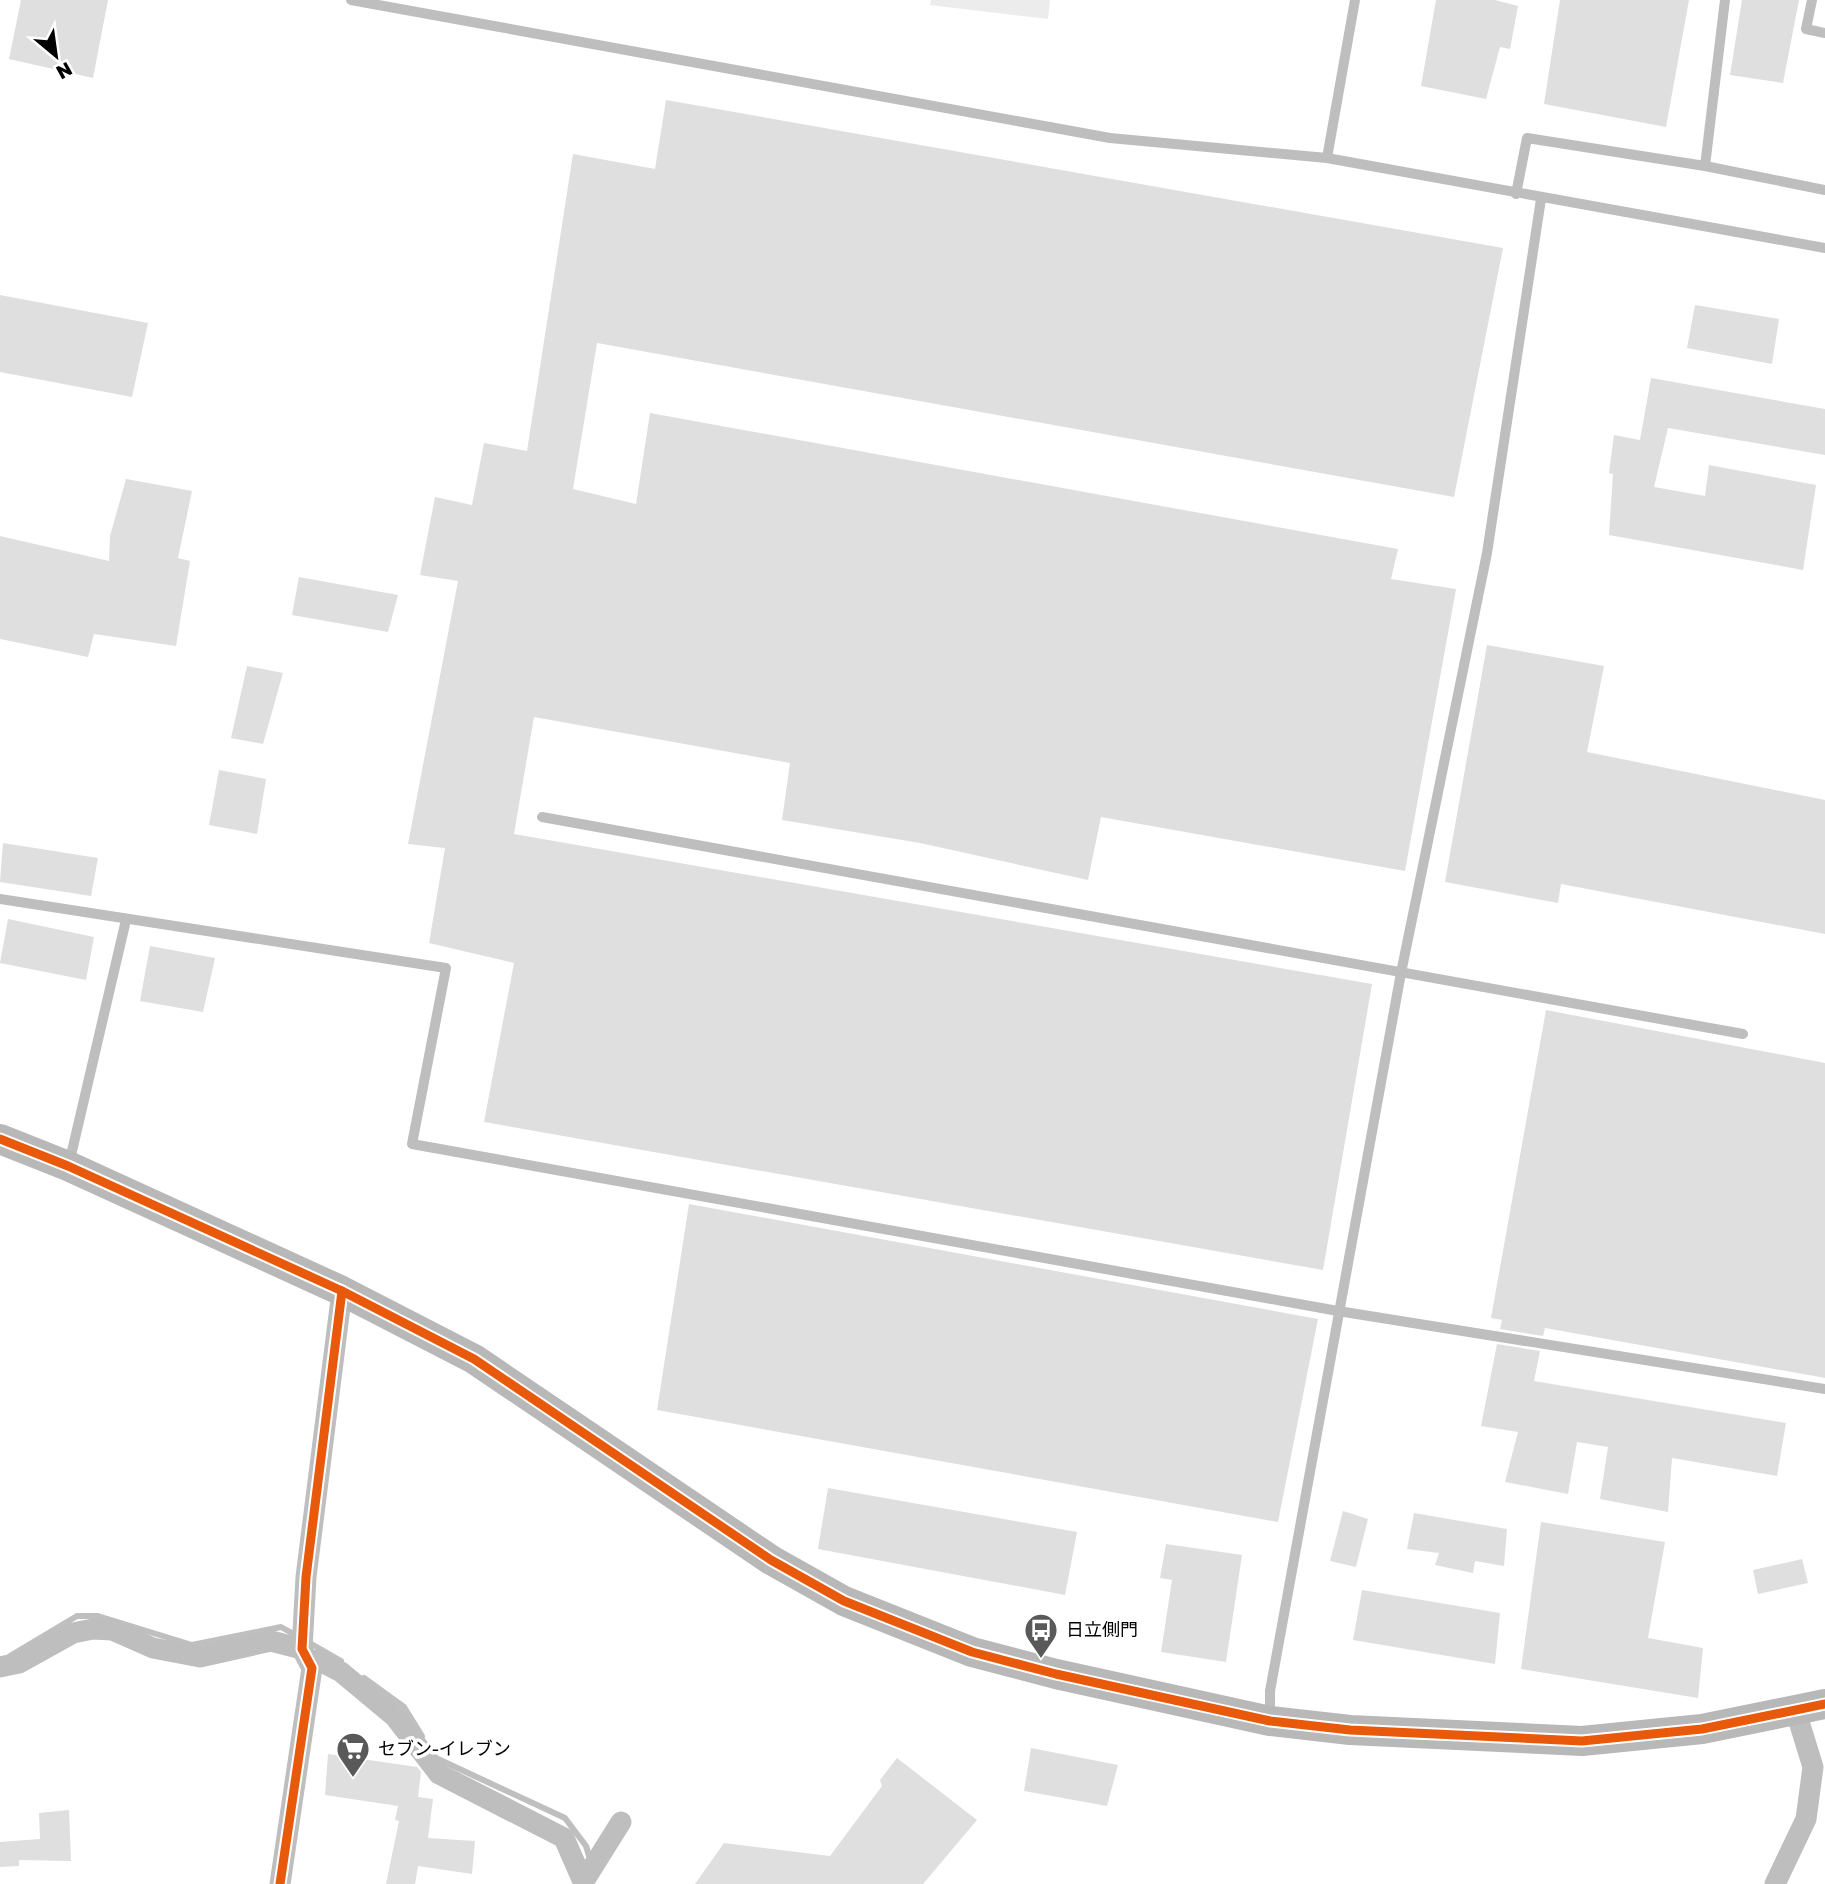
<svg xmlns="http://www.w3.org/2000/svg" width="1825" height="1884" font-family="'Golos Text','Noto Sans JP',sans-serif">
<style>
.green{fill:#ececec}
.lines{fill:none;stroke-linecap:round;stroke-linejoin:round}
.stream{stroke:#bfbfbf;stroke-width:6}
.building{fill:#dfdfdf}
.lane{stroke:#bebebe;stroke-width:10}
.street{stroke:#bebebe;stroke-width:21}
.secondary{stroke:#b8b8b8;stroke-width:30}
.cycleway-casing{stroke:#fff;stroke-width:13}
.cycleway{stroke:#e8590c;stroke-width:9}
.labels{text-anchor:middle;stroke-width:7;stroke-linejoin:round;paint-order:stroke}
.poi-label{font-size:18px;fill:#000;stroke:#fff;text-anchor:start}
</style>
<rect width="100%" height="100%" fill="#fff"/>
<polygon class="green" points="931,0 1050,0 1048,19 930,5"/>
<g class="lines">
<g class="stream">
<polyline points="308,1642 341,1661"/>
<polyline points="10,1656 77,1616 98,1616 192,1645 281,1627 299,1637"/>
<polyline points="364,1678 404,1707 422,1736"/>
<polyline points="438,1759 565,1818 586,1846 590,1859"/>
</g>
</g>
<g class="building">
<polygon points="21,0 108,0 93,78 9,59"/>
<polygon points="1436,0 1495,0 1518,6 1510,49 1500,47 1486,99 1421,86"/>
<polygon points="1560,0 1689,0 1666,127 1544,104"/>
<polygon points="1742,0 1799,0 1783,83 1730,75"/>
<polygon points="666,100 1503,248 1454,497 597,343 573,489 636,504 650,413 1398,549 1391,579 1456,589 1405,871 1101,817 1088,880 920,843 782,820 790,763 534,717 514,834 1372,984 1323,1270 484,1122 514,963 429,943 445,848 408,844 458,581 420,575 435,497 472,505 484,443 527,451 573,154 655,169"/>
<polygon points="0,295 148,323 132,397 0,372"/>
<polygon points="1695,305 1779,319 1772,364 1687,348"/>
<polygon points="1651,378 1825,409 1825,455 1668,428 1654,487 1705,496 1709,465 1816,485 1803,570 1609,535 1613,474 1609,473 1614,435 1640,440"/>
<polygon points="126,479 192,491 178,558 190,561 176,646 94,634 88,657 0,639 0,536 109,561 110,536"/>
<polygon points="299,577 398,595 388,632 292,615"/>
<polygon points="1487,645 1604,666 1587,752 1825,800 1825,934 1561,884 1558,903 1445,882"/>
<polygon points="247,666 283,673 263,744 231,738"/>
<polygon points="219,770 266,779 257,834 209,825"/>
<polygon points="3,843 98,858 91,896 0,882"/>
<polygon points="8,919 94,937 86,980 0,963"/>
<polygon points="150,946 215,958 203,1012 140,1001"/>
<polygon points="1546,1010 1825,1063 1825,1378 1545,1328 1543,1336 1500,1329 1502,1320 1491,1318"/>
<polygon points="689,1204 1318,1319 1278,1522 657,1410"/>
<polygon points="1497,1344 1540,1351 1534,1381 1786,1423 1777,1476 1672,1458 1668,1512 1600,1499 1608,1447 1577,1442 1568,1494 1505,1482 1518,1432 1481,1426"/>
<polygon points="828,1488 1077,1532 1065,1595 818,1549"/>
<polygon points="1343,1511 1368,1519 1356,1567 1330,1561"/>
<polygon points="1414,1513 1507,1529 1504,1566 1475,1561 1473,1573 1435,1565 1439,1553 1407,1549"/>
<polygon points="1541,1522 1665,1542 1648,1638 1703,1648 1698,1698 1521,1669"/>
<polygon points="1166,1544 1242,1555 1226,1662 1161,1652 1172,1580 1160,1578"/>
<polygon points="1802,1559 1808,1583 1758,1594 1753,1570"/>
<polygon points="1362,1590 1500,1613 1495,1664 1353,1640"/>
<polygon points="1031,1748 1118,1765 1107,1806 1024,1791"/>
<polygon points="328,1754 417,1767 421,1772 418,1797 433,1799 428,1838 475,1841 472,1874 418,1866 415,1884 386,1884 399,1821 395,1820 398,1806 325,1795"/>
<polygon points="897,1758 977,1820 923,1884 695,1884 724,1843 830,1856 882,1786 880,1780"/>
<polygon points="69,1810 71,1861 19,1860 19,1866 0,1867 0,1842 40,1839 39,1813"/>
</g>
<g class="lines">
<g class="lane">
<polyline points="351,0 1110,138 1327,158 1825,248"/>
<polyline points="1812,0 1806,29 1825,33"/>
<polyline points="1327,158 1355,0"/>
<polyline points="1705,166 1725,0"/>
<polyline points="1516,194 1527,138 1705,166 1825,190"/>
<polyline points="542,817 1743,1034"/>
<polyline points="0,899 446,968 412,1144 1338,1311 1825,1389"/>
<polyline points="69,1164 126,920"/>
<polyline points="1270,1718 1270,1691 1401,973 1487,553 1541,199"/>
</g>
<g class="street">
<polyline points="310,1664 318,1660 341,1672 395,1717 439,1774 564,1838 584,1884"/>
<polyline points="0,1667 19,1663 73,1633 93,1629 112,1630 153,1648 200,1657 271,1641 302,1649"/>
<polyline points="584,1881 621,1822"/>
<polyline points="280,1884 312,1668 302,1649 306,1577 342,1291"/>
<polyline points="1775,1884 1806,1819 1813,1767 1796,1712"/>
</g>
<polyline class="secondary" points="0,1139 68,1166 342,1291 474,1359 771,1560 844,1601 972,1652 1056,1674 1270,1721 1350,1730 1582,1741 1702,1729 1825,1704"/>
<defs>
<g id="cycleway">
<polyline points="0,1139 68,1166 342,1291 474,1359 771,1560 844,1601 972,1652 1056,1674 1270,1721 1350,1730 1582,1741 1702,1729 1825,1704"/>
<polyline points="280,1884 312,1668 302,1649 306,1577 342,1291"/>
</g>
</defs>
<use href="#cycleway" class="cycleway-casing"/>
<use href="#cycleway" class="cycleway"/>
</g>
<defs>
<symbol id="bus-pin" viewBox="-11 -11 22 30"><path d="M0 17L-7.5 6A9.5 9.5 0 1 1 7.5 6Z" fill="#595959" stroke="#fff"/><path d="M-5-6H5V4H4V6H2V4H-2V6H-4V4H-5ZM-3.5-4V0h7V-4ZM-3.5 1.2v1.5H-2V1.2ZM2 1.2v1.5H3.5V1.2Z" fill="#fff"/></symbol>
<symbol id="supermarket-pin" viewBox="-11 -11 22 30"><path d="M0 17L-7.5 6A9.5 9.5 0 1 1 7.5 6Z" fill="#595959" stroke="#fff"/><path d="M-6-5.5h2.5l.6 2H6L4.5 2H-2.5L-4.4-4H-6ZM-1.5 3.2a1.3 1.3 0 1 0 .1 0ZM3 3.2a1.3 1.3 0 1 0 .1 0Z" fill="#fff"/></symbol>
</defs>
<g fill-rule="evenodd">
<use href="#bus-pin" x="1022" y="1611" width="38" height="52"/>
<use href="#supermarket-pin" x="334" y="1730" width="38" height="52"/>
</g>
<g class="labels">
<g class="poi-label">
<text x="1066" y="1636">日立側門</text>
<text x="378" y="1755">セブン-イレブン</text>
</g>
</g>
<g transform="translate(56 56) rotate(151)" stroke="#ffffff" stroke-width="5" paint-order="stroke">
<path d="M0-5L12 26L0 18L-12 26Z" fill="#000000"/>
<text y="-10" font-size="19" font-weight="bold" text-anchor="middle" fill="#000000">N</text>
</g>
</svg>
